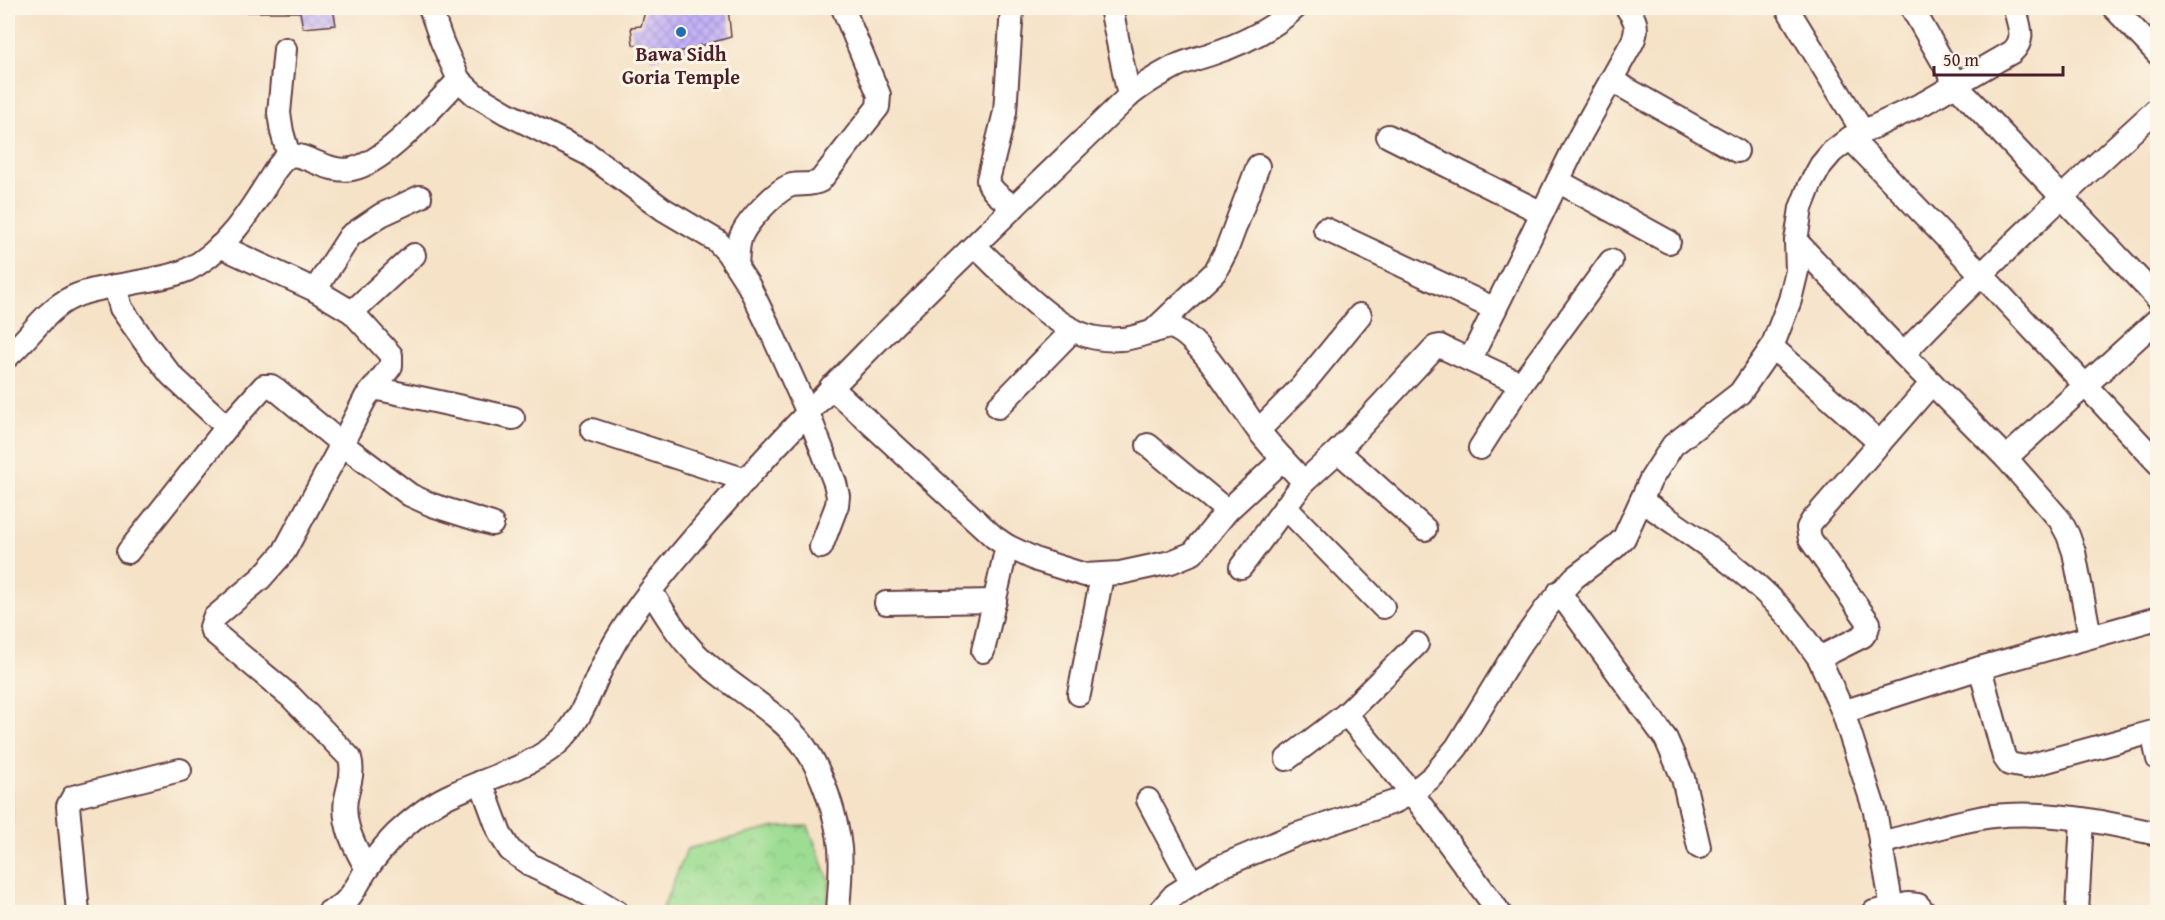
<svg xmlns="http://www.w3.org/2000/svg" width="2165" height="920" font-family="'Gentium Book Plus',serif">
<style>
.park{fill:url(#park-crowns);stroke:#747e5f;stroke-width:1.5}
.building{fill:url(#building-cross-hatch)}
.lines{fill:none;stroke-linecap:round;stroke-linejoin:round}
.minor-casing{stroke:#643c42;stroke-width:26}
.minor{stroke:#fff;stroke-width:22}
.poi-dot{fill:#1f6fb2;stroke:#fcf5e5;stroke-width:2}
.labels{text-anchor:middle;stroke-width:6;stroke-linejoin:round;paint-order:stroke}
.poi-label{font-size:20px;font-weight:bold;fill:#4a1f2b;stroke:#fcf5e5}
</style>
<defs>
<pattern id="park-crowns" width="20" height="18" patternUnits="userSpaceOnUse" patternTransform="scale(1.5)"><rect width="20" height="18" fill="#9ddd93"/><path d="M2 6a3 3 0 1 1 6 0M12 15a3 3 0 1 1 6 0" fill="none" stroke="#89bd7f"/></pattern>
<pattern id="building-cross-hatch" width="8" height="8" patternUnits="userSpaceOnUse" patternTransform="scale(1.5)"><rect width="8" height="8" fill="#c1b1f9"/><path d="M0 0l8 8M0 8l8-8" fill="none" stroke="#9f8fca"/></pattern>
</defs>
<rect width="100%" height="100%" fill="#fcf5e5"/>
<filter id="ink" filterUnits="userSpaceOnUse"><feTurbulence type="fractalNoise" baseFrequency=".0167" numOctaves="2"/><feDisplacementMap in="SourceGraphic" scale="12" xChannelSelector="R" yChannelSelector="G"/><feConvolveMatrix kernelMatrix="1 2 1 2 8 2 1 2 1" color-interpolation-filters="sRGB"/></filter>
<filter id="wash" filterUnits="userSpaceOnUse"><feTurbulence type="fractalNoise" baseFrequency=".008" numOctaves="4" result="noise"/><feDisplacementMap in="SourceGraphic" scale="24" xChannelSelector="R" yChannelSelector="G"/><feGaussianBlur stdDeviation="1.35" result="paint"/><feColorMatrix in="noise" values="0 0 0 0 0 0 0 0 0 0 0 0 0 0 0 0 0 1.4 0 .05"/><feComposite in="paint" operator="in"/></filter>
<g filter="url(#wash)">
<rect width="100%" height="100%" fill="#f5e2c7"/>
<polygon class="park" points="808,826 830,882 825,912 661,912 687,849 776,827"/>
<g id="blocks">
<g class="building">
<polygon points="203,8 333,8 336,25 303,28 300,12 233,12 203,9"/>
<polygon points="646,8 728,8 731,37 651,60 649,51 633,44 631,27 641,26"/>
<polygon points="10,777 13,826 8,826 8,778"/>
</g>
</g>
</g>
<g filter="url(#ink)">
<use href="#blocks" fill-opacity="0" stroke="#643c42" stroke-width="1.5"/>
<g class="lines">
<defs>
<g id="minor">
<polyline points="430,8 442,42 459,80 474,94 506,113 588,154 663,209 717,241 727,252 749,286 771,331 808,413 835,483 838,496 837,505 821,547"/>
<path d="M1012,8L1005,112L988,180C990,192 1005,200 1014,207"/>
<polyline points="1111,8 1129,96"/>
<polyline points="1787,8 1863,132"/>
<polyline points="1912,8 1956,85 2158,299"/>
<polyline points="2114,8 2158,54"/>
<polyline points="285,49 279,113 282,132 289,156"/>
<polyline points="1611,80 1737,151"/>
<polyline points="1388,136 1542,213"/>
<polyline points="1850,138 1980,273 2158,463"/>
<polyline points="1558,181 1669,242"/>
<polyline points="1325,229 1495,309"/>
<polyline points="1796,241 1903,354 2006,458 2060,520 2068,535 2074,552 2090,636"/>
<polyline points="220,246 315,290 352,312 414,255"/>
<path d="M975,246C1004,273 1047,322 1085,335C1096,339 1109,340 1121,339C1136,339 1165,325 1174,328C1203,340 1238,404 1258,430C1272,448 1288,465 1304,482"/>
<path d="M737,266C738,256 737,244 742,234C749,220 777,189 792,185C802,183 811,186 820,181L878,107L879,95L843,8"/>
<polyline points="115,286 121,308 147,345 171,375 227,427"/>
<polyline points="315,290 350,236 381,215 420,197"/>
<polyline points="352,312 391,355 391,366 374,388"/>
<polyline points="1152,332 1215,272 1226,251 1258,166"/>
<polyline points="1772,347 1880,443"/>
<path d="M1903,354C1985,269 2070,188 2158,108"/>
<path d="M8,356C28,339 44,313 67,300C88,288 115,287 138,282C154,279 171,277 187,270C228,250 253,206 276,169C280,164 284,158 290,156C304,152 328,174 352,169C387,162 433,106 459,80"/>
<path d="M1470,360L1581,134L1633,41C1639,27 1635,19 1627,8"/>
<polyline points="831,387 994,537 1007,546 1037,560 1085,575 1120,573 1171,562 1193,553 1227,511 1283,459"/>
<polyline points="998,407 1073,330"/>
<polyline points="592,430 746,480"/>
<polyline points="1259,430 1301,387 1360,315"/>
<polyline points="1148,445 1227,511"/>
<polyline points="1480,448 1521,384 1611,261"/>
<polyline points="1338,451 1425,529"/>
<polyline points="2006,458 2158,319"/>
<path d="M1642,501C1694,537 1750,571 1791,620C1801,632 1810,646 1819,658"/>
<polyline points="1285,507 1383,607"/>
<polyline points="492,524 432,505 410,495 342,444 366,397 374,388 513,418"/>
<path d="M128,552L227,427L264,386H271L277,390L342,444L284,552L261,578L214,618L211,627L212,631L291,697L350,758C354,772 349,784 346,799C342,824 355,848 367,869"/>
<polyline points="1241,567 1304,482 1338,451 1435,347 1440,346 1448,350 1521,384"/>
<path d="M651,591C667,617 682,643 706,663C736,690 780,713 804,746C822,771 837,817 840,848C842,870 839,891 838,912"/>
<polyline points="1559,592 1666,739 1683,778 1699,847"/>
<polyline points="886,603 995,601"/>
<polyline points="2158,618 1980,668 2004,757 2009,764 2025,767 2152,732 2158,759"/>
<polyline points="983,651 1007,546"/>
<polyline points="1079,694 1102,576"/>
<polyline points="1843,712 1980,668"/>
<polyline points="1346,714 1412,793 1499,912"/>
<polyline points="1287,759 1346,714 1417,644"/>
<polyline points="481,782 500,834 510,850 532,866 576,887 617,912"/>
<polyline points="1148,800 1192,883"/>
<path d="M1880,843C1915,835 1958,820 1993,816C2048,810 2104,822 2158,834"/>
<polyline points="1892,908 1875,811 1843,712 1819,658 1863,636 1867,630 1869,623 1810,539 1808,528 1812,521 1932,383"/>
<polyline points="78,912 68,806 73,797 180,770"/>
<path d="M329,912C348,906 356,887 366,870C375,858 385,845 396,834C412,819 432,803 453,794C486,778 536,766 562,739C585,715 593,682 609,653C627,619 652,588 677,558C816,393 974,246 1129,96C1143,84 1159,75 1176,66C1187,61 1199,58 1211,54C1242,44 1270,31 1295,8"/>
<path d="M1159,912L1174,895L1217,868L1295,835L1394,802L1412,793L1433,776L1457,747L1517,649L1547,607L1575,577L1614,548L1624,538L1651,479L1673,445L1740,393L1772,347L1790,300L1797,271L1796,241L1801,208L1810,185L1821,165L1832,152L1850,138L1924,103L2012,52C2027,38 2018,26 2015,8"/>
<polyline points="1874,912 1908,904 1918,905 1924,912"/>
<polyline points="2077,912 2082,820"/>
</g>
</defs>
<use href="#minor" class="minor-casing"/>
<use href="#minor" class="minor"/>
</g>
</g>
<circle class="poi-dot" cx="681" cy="32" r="6"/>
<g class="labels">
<g class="poi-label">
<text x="681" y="61">Bawa Sidh<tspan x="681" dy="23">Goria Temple</tspan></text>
</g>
</g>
<rect width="2165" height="920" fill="none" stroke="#fcf5e5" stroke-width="30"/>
<path d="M1934 66v9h129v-9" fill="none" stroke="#4a1f2b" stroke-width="3"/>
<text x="1943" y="66" font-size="18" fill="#4a1f2b" stroke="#fcf5e5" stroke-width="4.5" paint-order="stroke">50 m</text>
</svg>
